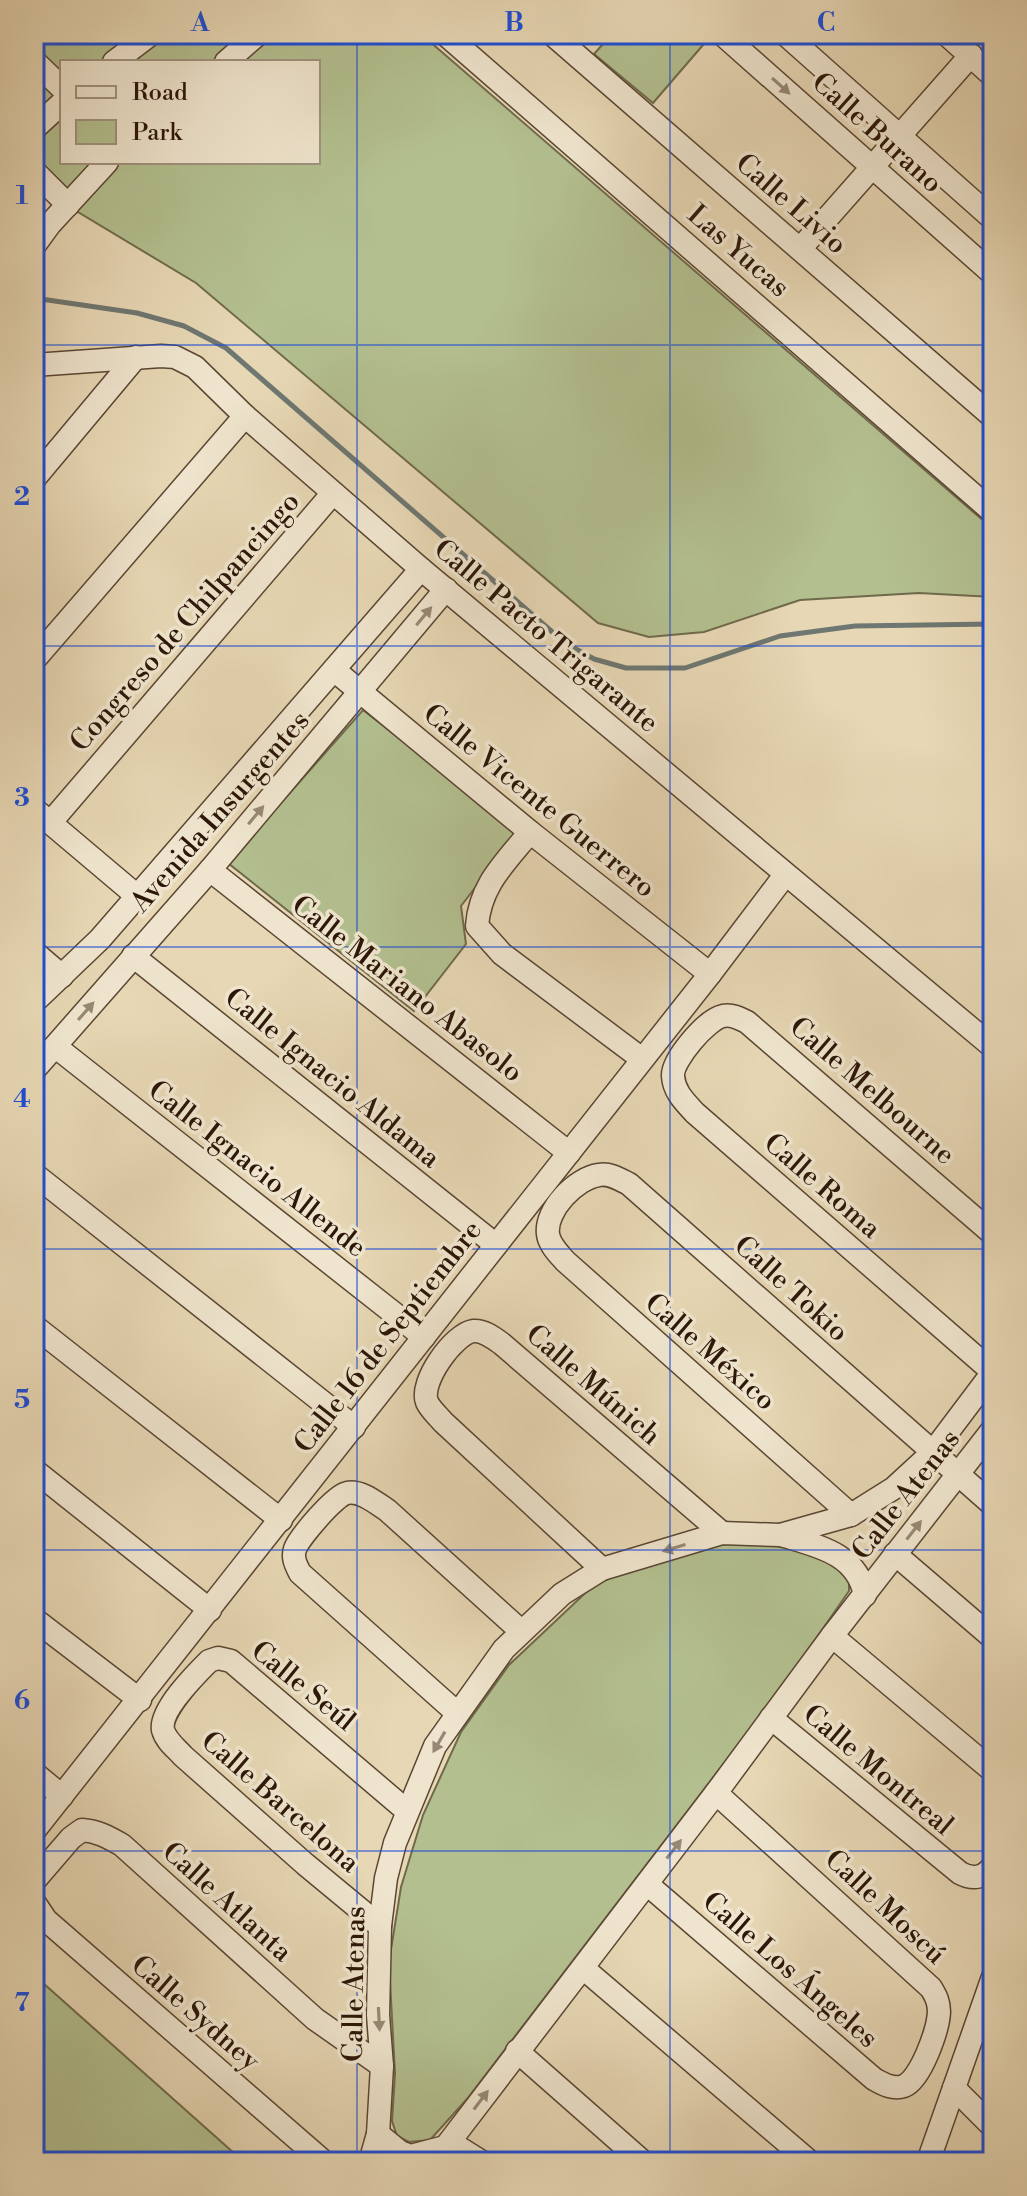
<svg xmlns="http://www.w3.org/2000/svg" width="1027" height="2196" font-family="'Libre Bodoni',serif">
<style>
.green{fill:#b3bf8f;stroke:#706a4c;stroke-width:2;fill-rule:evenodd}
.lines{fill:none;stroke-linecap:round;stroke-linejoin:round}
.stream{stroke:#6e7771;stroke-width:5}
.minor-casing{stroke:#5b4633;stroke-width:25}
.minor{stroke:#efe5ce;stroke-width:22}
.oneway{fill:#978875}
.grid{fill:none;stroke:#1d4ed8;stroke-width:2;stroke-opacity:0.55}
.labels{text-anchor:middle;stroke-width:7;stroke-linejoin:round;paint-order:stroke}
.street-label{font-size:28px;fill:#2c1608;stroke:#efe5ce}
.neatline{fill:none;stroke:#1d4ed8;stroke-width:3}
.grid-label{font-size:26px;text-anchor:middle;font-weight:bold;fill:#1d4ed8}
</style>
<rect width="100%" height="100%" fill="#e7d7b4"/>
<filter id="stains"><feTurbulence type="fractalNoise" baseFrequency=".0025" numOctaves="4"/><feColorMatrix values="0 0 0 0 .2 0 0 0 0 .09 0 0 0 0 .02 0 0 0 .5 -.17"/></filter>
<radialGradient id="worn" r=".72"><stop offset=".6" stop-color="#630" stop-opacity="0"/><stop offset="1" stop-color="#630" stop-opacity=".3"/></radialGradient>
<g class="green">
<path d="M34,34H421L993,529V597L919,593L800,600L704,632L649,637L598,623L196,283L53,197L34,177ZM62,62H318V162H62Z"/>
<polygon points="612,34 690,34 703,45 653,103 594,54"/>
<polygon points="363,710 519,831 461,906 466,944 414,1011 228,863"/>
<path d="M725,1536C767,1543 818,1544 849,1576V1591L783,1686L467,2099L430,2140L409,2142L397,2136L392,2121L395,2074L389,1962L401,1887L423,1815L461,1732L509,1665L598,1581Z"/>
<polygon points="34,1975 244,2162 34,2162"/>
</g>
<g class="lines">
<polyline class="stream" points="34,298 137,313 184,326 226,348 565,643 594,659 626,668 685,668 780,636 855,626 993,624"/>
<defs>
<g id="minor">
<polyline points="445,34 993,512"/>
<polyline points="552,34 993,417"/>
<polyline points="722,34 993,274"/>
<polyline points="785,34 993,219"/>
<polyline points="946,34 993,76"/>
<polyline points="34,61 62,88"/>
<polyline points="114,62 151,34"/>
<polyline points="226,62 258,34"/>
<polyline points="37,126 62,103"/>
<polyline points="34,171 68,205"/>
<polyline points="34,246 50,224 107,162"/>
<polyline points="800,249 971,55"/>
<polyline points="34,365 161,356 175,357 195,367 245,416 421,569 993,1047"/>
<polyline points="34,479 136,357"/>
<polyline points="34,660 245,416"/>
<polyline points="334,670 530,832 710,974"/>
<polyline points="34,809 137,896"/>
<polyline points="50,823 333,493"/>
<path d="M530,832C505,863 480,885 477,926L502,954L642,1059"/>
<polyline points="210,870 569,1153"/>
<polyline points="34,952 62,976"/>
<polyline points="133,956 496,1245"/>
<polyline points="34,1002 100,939 421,569"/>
<polyline points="56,1047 424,1337"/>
<polyline points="34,1070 210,870 446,589"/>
<polyline points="34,1174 354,1427"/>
<path d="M993,1234L747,1022C739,1018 731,1014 723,1016C707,1019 672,1060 673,1076C674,1092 685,1102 695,1113L993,1372"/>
<polyline points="34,1326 281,1520"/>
<polyline points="34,1470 210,1610"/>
<path d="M851,1515L565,1261C558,1253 549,1244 548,1234C545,1210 576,1178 599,1175C610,1173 619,1179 629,1184L993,1505"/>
<path d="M781,1535C817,1546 857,1553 865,1595"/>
<polyline points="895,1554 993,1638"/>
<path d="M602,1569L443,1422C438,1416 430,1409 427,1402C419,1382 454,1334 473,1331C484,1330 494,1338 502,1344L722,1533"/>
<polyline points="34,1619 140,1700"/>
<polyline points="832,1636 993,1771"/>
<path d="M457,1713L300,1573C296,1565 292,1558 295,1549C299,1538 335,1495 347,1493C361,1490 376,1503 387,1510L521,1631"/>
<path d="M771,1718L960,1873C973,1880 984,1878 993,1866"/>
<polyline points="34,1773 62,1796"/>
<polyline points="34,1831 710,974 785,875"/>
<path d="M34,1881L71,1838L82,1830C97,1831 108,1837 122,1845L315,2019L382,2066"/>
<path d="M647,1884L874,2079C883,2084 893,2090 904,2086C921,2079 938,2030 939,2012C939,2002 936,1996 931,1988L716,1793"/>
<polyline points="34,1902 46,1920 324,2162"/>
<path d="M380,1926L305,1864L183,1756C176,1748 166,1741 163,1730C159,1711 196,1674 209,1661L218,1658L231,1661L407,1811"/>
<polyline points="583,1968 810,2162"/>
<polyline points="517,2051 643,2162"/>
<polyline points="954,2088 993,2127"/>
<polyline points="378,2134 400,2152 411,2156 445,2147 458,2147 482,2162"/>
<polyline points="370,2162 378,2134 382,2066 378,2015 380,1926 386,1878 395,1843 435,1746 504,1649 562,1594 602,1569 722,1533 780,1535 851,1515 894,1488 932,1453 993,1372"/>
<polyline points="434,2162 716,1793 832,1636 993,1429"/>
<polyline points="928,2162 993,1977"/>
</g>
</defs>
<use href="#minor" class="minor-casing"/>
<use href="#minor" class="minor"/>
</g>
<defs><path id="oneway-solid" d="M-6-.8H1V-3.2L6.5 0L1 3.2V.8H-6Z" transform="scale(2)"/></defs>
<g class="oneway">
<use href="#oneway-solid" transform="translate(781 86) rotate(42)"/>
<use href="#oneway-solid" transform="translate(424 616) rotate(-50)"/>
<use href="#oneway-solid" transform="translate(256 815) rotate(-50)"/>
<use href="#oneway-solid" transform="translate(86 1011) rotate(-49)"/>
<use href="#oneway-solid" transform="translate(914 1530) rotate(-52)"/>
<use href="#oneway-solid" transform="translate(674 1548) rotate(163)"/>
<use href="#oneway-solid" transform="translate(439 1742) rotate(120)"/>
<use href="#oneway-solid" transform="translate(674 1849) rotate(-52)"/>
<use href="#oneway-solid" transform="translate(379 2019) rotate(87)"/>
<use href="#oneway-solid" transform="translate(481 2100) rotate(-53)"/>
</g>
<path class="grid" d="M357,34V2162M670,34V2162M34,345H993M34,646H993M34,947H993M34,1249H993M34,1550H993M34,1851H993"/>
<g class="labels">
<g class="street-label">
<text transform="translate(878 132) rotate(42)" y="10">Calle Burano</text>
<text transform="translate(792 203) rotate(41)" y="10">Calle Livio</text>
<text transform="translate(739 250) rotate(41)" y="10">Las Yucas</text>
<text transform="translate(184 621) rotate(-49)" y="10">Congreso de Chilpancingo</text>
<text transform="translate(547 635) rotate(40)" y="10">Calle Pacto Trigarante</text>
<text transform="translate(540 800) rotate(39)" y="10">Calle Vicente Guerrero</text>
<text transform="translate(219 811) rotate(-49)" y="10">Avenida Insurgentes</text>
<text transform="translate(408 988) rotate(38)" y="10">Calle Mariano Abasolo</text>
<text transform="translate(333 1077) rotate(39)" y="10">Calle Ignacio Aldama</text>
<text transform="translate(873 1090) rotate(41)" y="10">Calle Melbourne</text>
<text transform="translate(258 1168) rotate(38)" y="10">Calle Ignacio Allende</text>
<text transform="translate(823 1185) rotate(41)" y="10">Calle Roma</text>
<text transform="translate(792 1288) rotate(42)" y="10">Calle Tokio</text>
<text transform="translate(387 1336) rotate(-52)" y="10">Calle 16 de Septiembre</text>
<text transform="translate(711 1351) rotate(41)" y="10">Calle México</text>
<text transform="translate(594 1384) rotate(41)" y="10">Calle Múnich</text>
<text transform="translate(905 1494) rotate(-52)" y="10">Calle Atenas</text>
<text transform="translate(304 1685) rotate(39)" y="10">Calle Seúl</text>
<text transform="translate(879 1769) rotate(40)" y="10">Calle Montreal</text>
<text transform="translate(281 1801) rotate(41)" y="10">Calle Barcelona</text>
<text transform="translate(228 1901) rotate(42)" y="10">Calle Atlanta</text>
<text transform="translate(886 1906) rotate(43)" y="10">Calle Moscú</text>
<text transform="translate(791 1969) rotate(41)" y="10">Calle Los Ángeles</text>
<text transform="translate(353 1984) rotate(-89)" y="10">Calle Atenas</text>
<text transform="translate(196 2012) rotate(41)" y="10">Calle Sydney</text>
</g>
</g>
<rect width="1027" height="2196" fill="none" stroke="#e7d7b4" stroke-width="88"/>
<rect x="60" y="60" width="260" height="104" fill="#efe5ce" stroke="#a1927f" stroke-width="2"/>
<rect x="76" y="86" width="40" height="12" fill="#efe5ce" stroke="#a1927f" stroke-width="2"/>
<text x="132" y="100" font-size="24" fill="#2c1608">Road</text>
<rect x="76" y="120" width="40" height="24" fill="#b3bf8f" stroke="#a1927f" stroke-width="2"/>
<text x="132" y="140" font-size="24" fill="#2c1608">Park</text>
<rect x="44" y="44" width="939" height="2108" class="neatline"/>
<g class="grid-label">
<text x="200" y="31">A</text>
<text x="514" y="31">B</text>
<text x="826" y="31">C</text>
<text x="22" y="204">1</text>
<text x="22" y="505">2</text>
<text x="22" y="806">3</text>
<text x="22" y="1107">4</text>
<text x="22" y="1408">5</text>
<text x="22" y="1709">6</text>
<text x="22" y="2011">7</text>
</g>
<rect width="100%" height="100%" filter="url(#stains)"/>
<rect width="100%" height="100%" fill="url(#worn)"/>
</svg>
